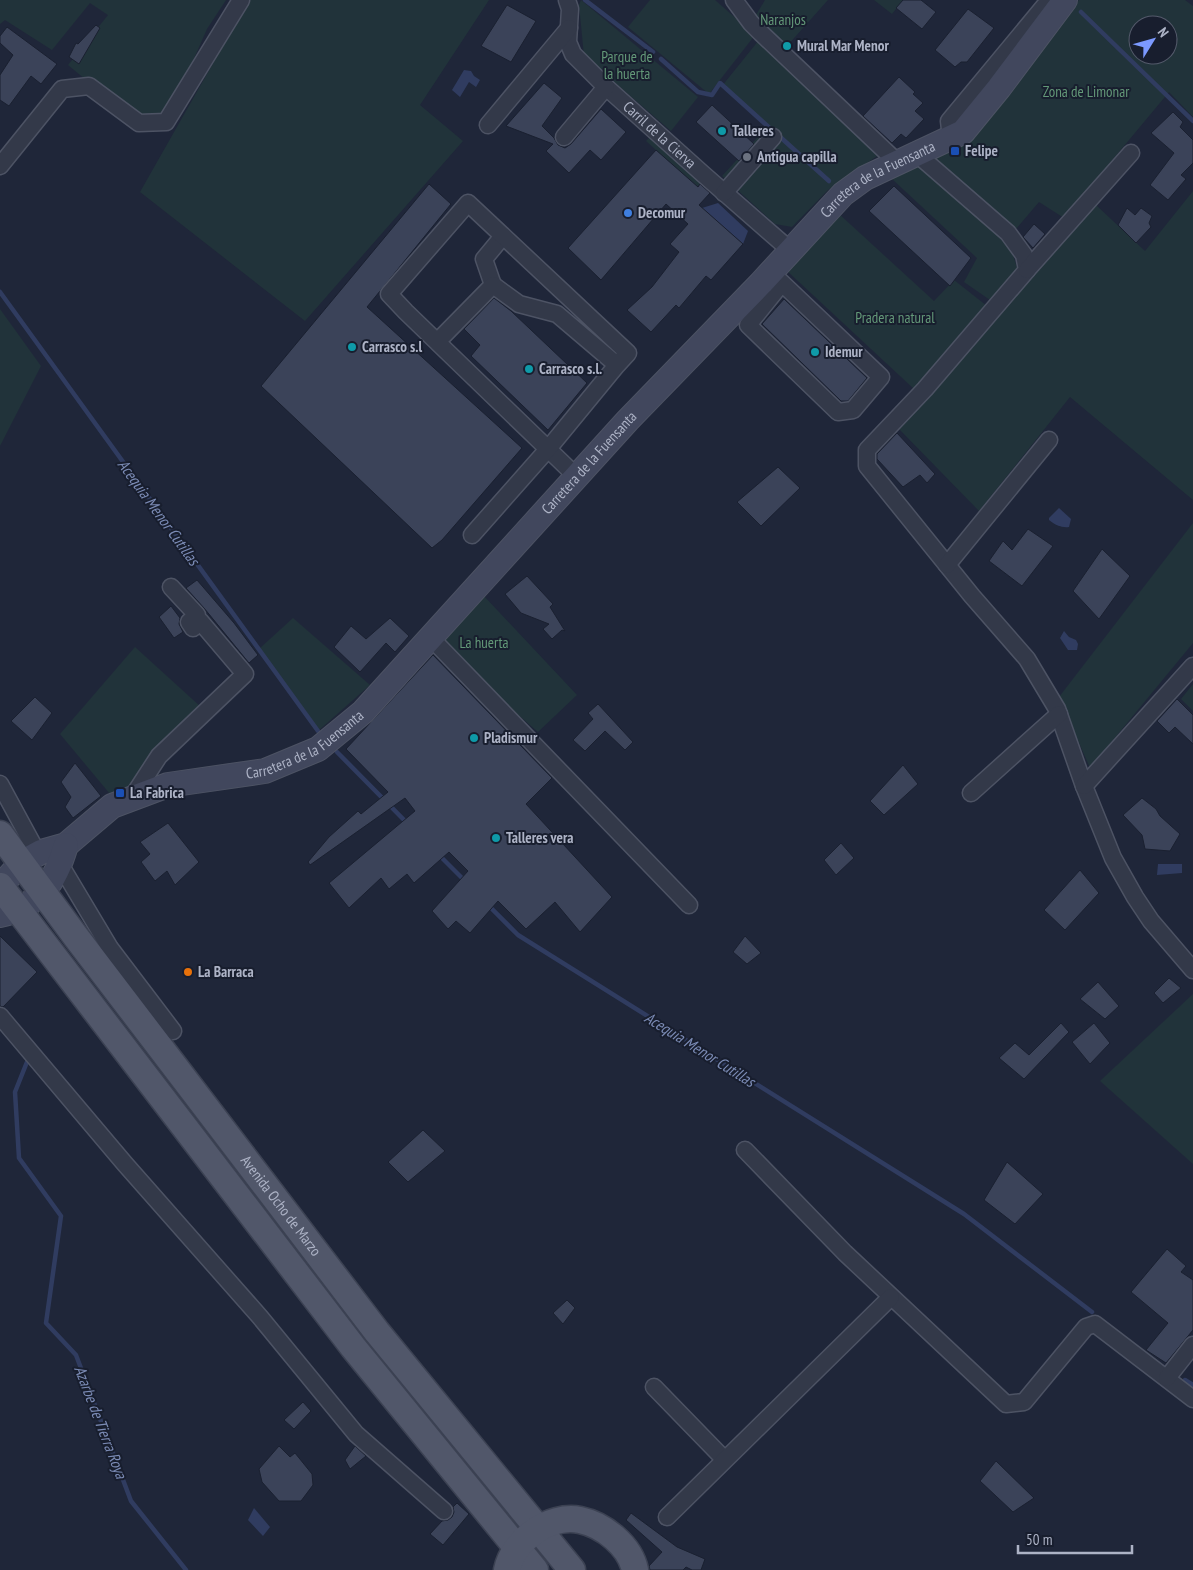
<svg xmlns="http://www.w3.org/2000/svg" width="1193" height="1570" font-family="'PT Sans Narrow',sans-serif">
<style>
.green{fill:#21333a;fill-rule:evenodd}
.water{fill:#303c60}
.lines{fill:none;stroke-linecap:round;stroke-linejoin:round}
.stream{stroke:#303c60;stroke-width:4.5}
.building{fill:#3b4359;stroke:#1a2030}
.minor-casing{stroke:#4d5364;stroke-width:19}
.secondary-casing{stroke:#4d5364;stroke-width:26}
.primary-casing{stroke:#3c4253;stroke-width:29}
.minor{stroke:#333949;stroke-width:16}
.secondary{stroke:#41475d;stroke-width:24}
.primary{stroke:#51576a;stroke-width:26}
.culture-dot{fill:#0f9aa8;stroke:#181e2e;stroke-width:2}
.transit-dot{fill:#1a4fb4;stroke:#181e2e;stroke-width:2}
.worship-dot{fill:#6b7280;stroke:#181e2e;stroke-width:2}
.shop-dot{fill:#3f7fe0;stroke:#181e2e;stroke-width:2}
.food-dot{fill:#e8710a;stroke:#181e2e;stroke-width:2}
.labels{text-anchor:middle;stroke-width:4;stroke-linejoin:round;paint-order:stroke}
.park-label{font-size:15px;fill:#639878;stroke:#181e2e}
.poi-label{font-size:15px;font-weight:bold;fill:#adb3c6;stroke:#181e2e;text-anchor:start}
.street-label{font-size:15px;fill:#adb3c6;stroke:#181e2e}
.water-label{font-size:16px;font-style:italic;fill:#7b8bb5;stroke:#181e2e}
</style>
<rect width="100%" height="100%" fill="#1f2639"/>
<g class="green">
<polygon points="0,0 226,0 207,29 166,122 132,118 68,65 108,15 90,3 52,50 5,20 0,24"/>
<polygon points="249,0 489,0 420,105 463,141 305,321 140,192"/>
<polygon points="581,0 698,97 671,131 584,56 579,5"/>
<polygon points="650,0 715,0 755,35 709,94 628,27"/>
<polygon points="765,0 828,0 787,46 751,23"/>
<polygon points="874,0 903,0 892,14"/>
<path d="M1079,0H1185L1193,6V117L1169,92L1064,218L1039,202L1010,236L936,158L973,133ZM1138,25H1168V55H1138Z"/>
<polygon points="759,40 883,152 828,190 792,227 775,224 722,176 768,126 722,86"/>
<polygon points="650,137 702,182 697,187 646,141"/>
<polygon points="917,164 1010,245 1018,271 990,300 964,282 977,258 891,178"/>
<polygon points="1193,191 1193,500 1070,397 979,511 899,429 1096,205 1145,251"/>
<polygon points="838,213 934,301 954,280 987,306 914,389 785,269"/>
<polygon points="0,309 41,366 0,446"/>
<polygon points="1193,523 1193,643 1090,768 1059,697"/>
<polygon points="484,596 577,695 538,732 435,643"/>
<polygon points="293,618 370,685 318,731 259,649"/>
<polygon points="135,647 202,708 132,785 110,794 60,734"/>
<polygon points="1193,684 1193,711 1181,699"/>
<polygon points="1193,994 1193,1164 1100,1081"/>
</g>
<g class="water">
<polygon points="464,70 471,71 474,76 480,80 476,87 469,82 460,97 452,90"/>
<polygon points="718,203 748,231 743,244 702,208"/>
<path d="M1059,508L1071,519L1069,527C1062,528 1055,525 1049,520V518Z"/>
<polygon points="1064,631 1069,637 1076,640 1078,644 1077,650 1068,650 1060,638"/>
<polygon points="1158,864 1182,864 1182,873 1157,875"/>
<polygon points="254,1508 270,1527 263,1536 248,1520"/>
</g>
<g class="lines">
<g class="stream">
<polyline points="585,0 653,52"/>
<polyline points="1081,12 1193,121"/>
<polyline points="661,59 698,92 712,95 720,83 773,131"/>
<polyline points="778,135 829,181"/>
<polyline points="0,292 318,731"/>
<polyline points="337,752 408,824"/>
<polyline points="438,854 466,882"/>
<polyline points="489,906 518,935 964,1214 1092,1312"/>
<polyline points="29,1057 15,1092 19,1158 61,1216 46,1323 76,1355 131,1501 186,1570"/>
<polyline points="1185,1380 1193,1385"/>
</g>
</g>
<g class="building">
<polygon points="903,0 921,0 936,12 922,29 896,8"/>
<polygon points="507,5 536,21 511,62 481,46"/>
<polygon points="968,9 994,28 967,62 961,62 955,67 935,50"/>
<polygon points="96,25 100,28 79,64 69,57 76,43 78,44"/>
<polygon points="7,27 57,64 41,84 31,76 9,106 0,100 0,75 13,55 0,43 0,36"/>
<polygon points="899,77 915,92 913,94 923,103 915,111 924,119 906,138 901,134 892,143 863,116"/>
<polygon points="544,83 562,98 542,126 554,138 558,145 565,148 571,144 601,109 626,132 601,160 590,150 569,173 546,151 553,144 506,126"/>
<polygon points="712,105 754,144 739,161 696,122"/>
<polygon points="1173,112 1183,122 1180,127 1193,140 1193,163 1181,175 1186,179 1168,200 1150,185 1174,153 1151,133"/>
<polygon points="656,150 698,187 700,184 710,193 699,205 743,244 711,280 706,276 679,308 676,305 651,332 627,310 652,287 679,252 670,244 688,224 666,204 601,280 568,248"/>
<polygon points="429,184 451,204 367,307 522,448 442,540 432,548 261,386"/>
<polygon points="894,186 971,258 950,286 869,211"/>
<polygon points="1127,208 1135,215 1141,208 1152,216 1149,223 1151,227 1136,243 1118,225"/>
<polygon points="1034,224 1045,234 1033,248 1023,237"/>
<polygon points="494,298 511,311 587,383 548,430 471,356 480,345 464,329"/>
<polygon points="784,299 867,378 848,401 841,401 762,324"/>
<polygon points="897,433 935,474 927,483 920,475 903,487 877,459 877,454"/>
<polygon points="778,467 800,488 761,526 737,502"/>
<polygon points="1028,529 1053,546 1022,586 989,561 1003,541 1012,550"/>
<polygon points="1102,549 1130,576 1099,619 1073,591"/>
<polygon points="527,576 553,604 550,607 565,631 562,630 552,639 543,629 549,624 521,613 505,594"/>
<polygon points="197,580 234,623 258,655 249,663 204,608 186,588"/>
<polygon points="171,606 180,618 179,624 183,632 174,638 159,617"/>
<polygon points="390,618 409,636 395,652 386,643 360,672 334,647 351,626 366,639"/>
<polygon points="433,655 552,778 526,804 612,897 580,932 555,902 526,929 498,901 470,933 456,921 448,929 432,911 468,871 449,852 414,883 407,874 389,889 381,878 349,908 329,883 415,811 405,798 310,865 308,862 329,837 358,811 361,814 388,792 346,749"/>
<polygon points="35,697 52,713 32,740 11,721"/>
<polygon points="1177,699 1193,715 1193,744 1175,727 1169,733 1157,721"/>
<polygon points="598,704 633,742 625,750 605,731 585,751 573,740 593,719 588,713"/>
<polygon points="75,763 101,796 73,818 65,807 71,797 61,782"/>
<polygon points="903,765 918,784 884,815 870,801"/>
<polygon points="1142,798 1156,809 1160,816 1180,834 1170,851 1145,849 1142,835 1123,815"/>
<polygon points="168,823 199,862 175,885 167,871 155,881 141,862 150,854 140,842"/>
<polygon points="841,843 854,858 836,875 824,860"/>
<polygon points="1080,870 1099,893 1065,930 1044,910"/>
<polygon points="0,936 37,972 3,1007 0,1006"/>
<polygon points="745,936 761,953 747,964 733,952"/>
<polygon points="1169,978 1181,988 1163,1003 1154,993"/>
<polygon points="1098,982 1119,1006 1105,1019 1080,999"/>
<polygon points="1061,1023 1069,1032 1024,1079 999,1058 1015,1043 1029,1055"/>
<polygon points="1094,1023 1110,1043 1090,1064 1072,1042"/>
<polygon points="423,1130 445,1151 408,1182 388,1162"/>
<polygon points="1007,1162 1043,1194 1015,1224 984,1200"/>
<polygon points="1167,1249 1186,1266 1181,1272 1193,1280 1193,1330 1166,1363 1146,1350 1168,1323 1131,1292"/>
<polygon points="567,1300 575,1308 563,1324 553,1313"/>
<polygon points="303,1402 311,1411 294,1429 284,1420"/>
<polygon points="279,1446 290,1457 295,1453 312,1474 313,1485 301,1501 279,1501 262,1482 259,1469"/>
<polygon points="355,1446 366,1456 350,1469 345,1460"/>
<polygon points="996,1461 1034,1498 1013,1512 980,1481"/>
<polygon points="457,1503 469,1514 443,1545 430,1534 442,1521 448,1520 452,1517 454,1512 453,1507"/>
<polygon points="631,1513 677,1547 705,1559 701,1570 692,1570 686,1567 683,1570 650,1570 649,1566 662,1552 626,1520"/>
</g>
<g class="lines">
<defs>
<g id="minor">
<path id="s1" d="M567,0L570,9L568,42L573,54L606,87L703,174L790,250"/>
<polyline points="734,0 751,23 761,33 898,163"/>
<polyline points="488,125 569,28"/>
<polyline points="564,137 606,87"/>
<polyline points="951,138 949,121 1046,4 1047,0"/>
<polyline points="917,154 1008,233 1024,255 1027,270 925,389 867,450 867,466 972,596 1027,659 1057,709 1084,786 1113,858 1135,897 1151,921 1193,970"/>
<polyline points="0,166 62,89 89,86 139,123 166,122 241,0"/>
<polyline points="724,193 773,137"/>
<polyline points="1027,270 1131,153"/>
<polyline points="770,272 782,283 881,377 853,410 838,412 748,325 782,283"/>
<polyline points="493,285 484,259 503,236"/>
<polyline points="548,449 577,477"/>
<polyline points="472,535 548,449 437,342 493,285 519,304 557,314 617,365 548,449 406,312 389,294 468,203 628,353 617,365"/>
<polyline points="947,565 1049,440"/>
<polyline points="431,638 689,905"/>
<polyline points="0,784 38,854"/>
<polyline points="1084,786 1193,666"/>
<polyline points="971,793 1059,714"/>
<polyline points="131,799 159,756 245,674 200,621 193,628 189,622 197,615 171,587"/>
<polyline points="61,866 110,948 173,1031"/>
<polyline points="0,1016 125,1164 260,1317 356,1434 444,1511"/>
<polyline points="745,1150 845,1253 1006,1404 1024,1402 1086,1327 1095,1324 1193,1399"/>
<polyline points="1167,1378 1193,1345"/>
<polyline points="654,1387 724,1459"/>
<polyline points="667,1517 891,1297"/>
</g>
<g id="secondary">
<path id="s2" d="M0,887L21,863L41,852L66,845L112,806L168,785L265,771L318,749L363,712L628,420L761,283L843,194L865,178L963,132L999,88L1065,0"/>
<path d="M0,915C39,907 56,881 66,845"/>
</g>
<g id="primary">
<path id="s3" d="M0,834L76,937L377,1332L572,1570"/>
<polyline points="0,886 353,1347 535,1570"/>
<path d="M507,1570C513,1540 550,1514 580,1520C604,1525 630,1546 635,1570"/>
</g>
</defs>
<use href="#minor" class="minor-casing"/>
<use href="#secondary" class="secondary-casing"/>
<use href="#primary" class="primary-casing"/>
<use href="#minor" class="minor"/>
<use href="#secondary" class="secondary"/>
<use href="#primary" class="primary"/>
</g>
<g class="culture-dot">
<circle cx="787" cy="46" r="5"/>
<circle cx="722" cy="131" r="5"/>
<circle cx="352" cy="347" r="5"/>
<circle cx="815" cy="352" r="5"/>
<circle cx="529" cy="369" r="5"/>
<circle cx="474" cy="738" r="5"/>
<circle cx="496" cy="838" r="5"/>
</g>
<g class="transit-dot">
<rect x="950" y="146" width="10" height="10" rx="2.5"/>
<rect x="115" y="788" width="10" height="10" rx="2.5"/>
</g>
<circle class="worship-dot" cx="747" cy="157" r="5"/>
<circle class="shop-dot" cx="628" cy="213" r="5"/>
<circle class="food-dot" cx="188" cy="972" r="5"/>
<g class="labels">
<g class="park-label">
<text x="783" y="25">Naranjos</text>
<text x="627" y="62">Parque de<tspan x="627" dy="17">la huerta</tspan></text>
<text x="1086" y="97">Zona de Limonar</text>
<text x="895" y="323">Pradera natural</text>
<text x="484" y="648">La huerta</text>
</g>
<g class="poi-label">
<text x="797" y="51">Mural Mar Menor</text>
<text x="732" y="136">Talleres</text>
<text x="965" y="156">Felipe</text>
<text x="757" y="162">Antigua capilla</text>
<text x="638" y="218">Decomur</text>
<text x="362" y="352">Carrasco s.l</text>
<text x="825" y="357">Idemur</text>
<text x="539" y="374">Carrasco s.l.</text>
<text x="484" y="743">Pladismur</text>
<text x="130" y="798">La Fabrica</text>
<text x="506" y="843">Talleres vera</text>
<text x="198" y="977">La Barraca</text>
</g>
<g class="street-label">
<text dy="5" stroke="none"><textPath href="#s1" startOffset="174">Carril de la Cierva</textPath></text>
<text dy="5" stroke="none"><textPath href="#s2" startOffset="1158">Carretera de la Fuensanta</textPath></text>
<text dy="5" stroke="none"><textPath href="#s2" startOffset="751">Carretera de la Fuensanta</textPath></text>
<text dy="5" stroke="none"><textPath href="#s2" startOffset="346">Carretera de la Fuensanta</textPath></text>
<text dy="5" stroke="none"><textPath href="#s3" startOffset="466">Avenida Ocho de Marzo</textPath></text>
</g>
<g class="water-label">
<text transform="translate(159 512) rotate(54)" y="6">Acequia Menor Cutillas</text>
<text transform="translate(700 1049) rotate(32)" y="6">Acequia Menor Cutillas</text>
<text transform="translate(101 1422) rotate(69)" y="6">Azarbe de Tierra Roya</text>
</g>
</g>
<g transform="translate(1153 40) rotate(53)"><circle r="24" fill="#181e2e" stroke="#545a6b"/>
<path d="M0-4L9 19L0 12L-9 19Z" fill="#7b99fe"/>
<text y="-8" font-size="14" font-weight="bold" text-anchor="middle" fill="#adb3c6">N</text>
</g>
<path d="M1018 1545v8h114v-8" fill="none" stroke="#adb3c6" stroke-width="2.5"/>
<text x="1026" y="1545" font-size="15" fill="#adb3c6" stroke="#181e2e" stroke-width="4" paint-order="stroke">50 m</text>
</svg>
